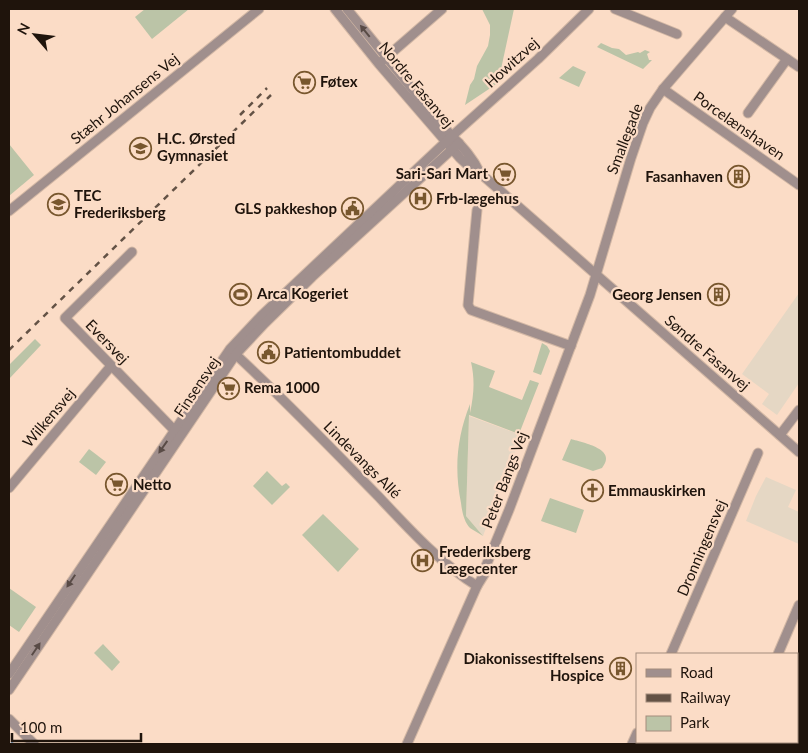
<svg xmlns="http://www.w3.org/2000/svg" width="808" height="753" font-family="Lato,sans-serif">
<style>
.education{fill:#e5d7c4}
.green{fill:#bbc4a7}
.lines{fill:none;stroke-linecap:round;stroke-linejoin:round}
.stream{stroke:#94b0d1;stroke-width:2.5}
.minor-casing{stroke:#d3b8a5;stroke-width:11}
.minor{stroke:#a08f8d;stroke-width:9}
.rail{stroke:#635245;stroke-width:2.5;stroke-dasharray:6 6;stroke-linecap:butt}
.oneway{fill:#594b46}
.labels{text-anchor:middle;stroke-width:4.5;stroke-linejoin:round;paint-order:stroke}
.street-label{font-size:15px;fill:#1f140c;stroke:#fbdcc6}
.poi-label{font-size:15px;font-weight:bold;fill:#1f140c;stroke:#fbdcc6;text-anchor:start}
</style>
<rect width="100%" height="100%" fill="#fbdcc6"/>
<g class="education">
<polygon points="799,293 799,383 777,415 762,404 769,394 742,374"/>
<polygon points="469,416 521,435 483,536 466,516"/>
<polygon points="766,477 796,490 788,507 799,512 799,544 746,521 756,496"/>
</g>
<g class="green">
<polygon points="145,9 189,9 152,39 135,17"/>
<polygon points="482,9 514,9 498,83 465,105 470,85 474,79 477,66 488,46 490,35 490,25"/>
<polygon points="601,43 612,48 619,49 626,55 638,52 640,53 645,50 650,52 647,54 649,60 652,60 643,69 597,47"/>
<polygon points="573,66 586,72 579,87 559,78"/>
<polygon points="9,144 34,175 9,196"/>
<polygon points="35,339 41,345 9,379 9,365"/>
<polygon points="542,343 547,346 550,351 541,375 533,372"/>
<path d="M471,362L495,371L489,387L522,400L530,380L539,383L519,434L469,415L466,516L483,536C479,533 474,531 470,528C464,522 462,511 461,503C454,468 457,437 470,404V413C474,394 475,380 471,362Z"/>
<path d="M571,439C584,443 618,449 602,468L593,471L562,460Z"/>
<polygon points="89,449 106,462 96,475 79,462"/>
<polygon points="267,471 282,486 286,483 290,487 272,505 253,486"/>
<polygon points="550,498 584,510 576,533 541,521"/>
<polygon points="323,514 359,549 338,572 302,535"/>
<polygon points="9,588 36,607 19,632 9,625"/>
<polygon points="103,644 120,662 112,671 94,653"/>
</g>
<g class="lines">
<polyline class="stream" points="12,742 12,744"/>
<defs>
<g id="minor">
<polyline points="335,9 379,64 460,158 476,173 480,173"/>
<path d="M347,9C377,46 407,83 437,119C452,138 470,151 480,173L799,452"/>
<polyline points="615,9 677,34"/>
<polyline points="725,17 799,67"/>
<polyline points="382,61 442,9"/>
<polyline points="663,89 799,185"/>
<polyline points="748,113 787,59"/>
<polyline points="477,210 468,305 471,310 571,346"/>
<polyline points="9,211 259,9"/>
<polyline points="132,252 65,318 177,433"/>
<path d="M233,352C283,398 331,448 379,497C409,529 440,563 477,586"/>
<polyline points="780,435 799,410"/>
<polyline points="9,488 111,366"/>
<polyline points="671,654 758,453"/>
<polyline points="778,654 799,605"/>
<polyline points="9,674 230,349 261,316 452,136 538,59 589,9"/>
<polyline points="9,690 236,354 265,323 312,277 459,143"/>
<polyline points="9,719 34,744"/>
<polyline points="797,719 799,720"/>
<polyline points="407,744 477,586 485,573 483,573 509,510 590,295 631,158 643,123 650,108 663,89 732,9"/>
<polyline points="632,744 637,733"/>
<polyline points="739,744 740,742"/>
</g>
</defs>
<use href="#minor" class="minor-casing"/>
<use href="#minor" class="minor"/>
<g class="rail">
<polyline points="240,115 267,88"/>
<polyline points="9,350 271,95"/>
</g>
</g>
<defs><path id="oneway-solid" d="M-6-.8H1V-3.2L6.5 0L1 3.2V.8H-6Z" transform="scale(1.25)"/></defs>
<g class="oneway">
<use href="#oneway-solid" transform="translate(365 31) rotate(-129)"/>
<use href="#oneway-solid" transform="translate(163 447) rotate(125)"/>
<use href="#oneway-solid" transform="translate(71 581) rotate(124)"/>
<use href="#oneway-solid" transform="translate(36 649) rotate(-56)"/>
</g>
<defs>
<symbol id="supermarket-ring" viewBox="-11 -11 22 22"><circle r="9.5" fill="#fbdcc6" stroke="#78572e" stroke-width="1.5"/><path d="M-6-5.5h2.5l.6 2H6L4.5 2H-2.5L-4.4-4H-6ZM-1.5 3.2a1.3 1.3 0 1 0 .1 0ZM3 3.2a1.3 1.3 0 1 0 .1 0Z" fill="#78572e"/></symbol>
<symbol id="university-ring" viewBox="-11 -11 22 22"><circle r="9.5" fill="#fbdcc6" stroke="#78572e" stroke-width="1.5"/><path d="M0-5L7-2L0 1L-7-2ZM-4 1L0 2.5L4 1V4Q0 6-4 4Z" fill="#78572e"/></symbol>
<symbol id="building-ring" viewBox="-11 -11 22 22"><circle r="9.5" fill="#fbdcc6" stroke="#78572e" stroke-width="1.5"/><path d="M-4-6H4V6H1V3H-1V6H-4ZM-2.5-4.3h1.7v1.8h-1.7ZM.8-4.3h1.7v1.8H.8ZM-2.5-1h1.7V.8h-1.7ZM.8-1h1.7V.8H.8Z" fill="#78572e"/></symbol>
<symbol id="hospital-ring" viewBox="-11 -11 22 22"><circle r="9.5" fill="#fbdcc6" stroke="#78572e" stroke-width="1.5"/><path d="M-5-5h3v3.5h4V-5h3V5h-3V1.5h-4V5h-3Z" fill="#78572e"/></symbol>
<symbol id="school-ring" viewBox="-11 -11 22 22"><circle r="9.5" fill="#fbdcc6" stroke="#78572e" stroke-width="1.5"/><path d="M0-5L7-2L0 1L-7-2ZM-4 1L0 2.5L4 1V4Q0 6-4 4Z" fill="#78572e"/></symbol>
<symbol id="civic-ring" viewBox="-11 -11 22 22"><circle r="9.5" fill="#fbdcc6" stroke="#78572e" stroke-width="1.5"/><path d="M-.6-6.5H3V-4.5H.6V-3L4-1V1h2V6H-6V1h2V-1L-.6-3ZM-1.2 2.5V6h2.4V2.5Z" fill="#78572e"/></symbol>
<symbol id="stadium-ring" viewBox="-11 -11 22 22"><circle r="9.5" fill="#fbdcc6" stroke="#78572e" stroke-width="1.5"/><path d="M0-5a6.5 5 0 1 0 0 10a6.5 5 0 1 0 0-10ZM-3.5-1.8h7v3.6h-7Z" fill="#78572e"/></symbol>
<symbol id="church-ring" viewBox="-11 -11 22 22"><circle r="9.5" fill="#fbdcc6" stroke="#78572e" stroke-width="1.5"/><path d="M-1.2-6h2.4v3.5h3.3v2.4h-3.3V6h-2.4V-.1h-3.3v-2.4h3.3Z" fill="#78572e"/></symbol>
</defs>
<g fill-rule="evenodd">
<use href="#supermarket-ring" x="292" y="70" width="25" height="25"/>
<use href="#university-ring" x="128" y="136" width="25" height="25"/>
<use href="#supermarket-ring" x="492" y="162" width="25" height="25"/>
<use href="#building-ring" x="726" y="164" width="25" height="25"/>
<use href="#hospital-ring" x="408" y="186" width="25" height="25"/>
<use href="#school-ring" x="46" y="192" width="25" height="25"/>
<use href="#civic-ring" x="340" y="196" width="25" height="25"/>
<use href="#stadium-ring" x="228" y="282" width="25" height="25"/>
<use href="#building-ring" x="706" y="282" width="25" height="25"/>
<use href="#civic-ring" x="256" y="340" width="25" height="25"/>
<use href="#supermarket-ring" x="216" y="376" width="25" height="25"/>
<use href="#supermarket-ring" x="104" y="472" width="25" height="25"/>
<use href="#church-ring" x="580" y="478" width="25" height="25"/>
<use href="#hospital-ring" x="410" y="548" width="25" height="25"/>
<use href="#building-ring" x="608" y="656" width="25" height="25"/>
</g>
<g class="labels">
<g class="street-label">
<text transform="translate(512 63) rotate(-42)" y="5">Howitzvej</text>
<text transform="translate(416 85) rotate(50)" y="5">Nordre Fasanvej</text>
<text transform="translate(125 99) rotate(-39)" y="5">Stæhr Johansens Vej</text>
<text transform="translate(739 126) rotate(35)" y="5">Porcelænshaven</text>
<text transform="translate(625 139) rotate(-69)" y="5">Smallegade</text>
<text transform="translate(107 342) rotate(46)" y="5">Eversvej</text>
<text transform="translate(707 353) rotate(41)" y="5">Søndre Fasanvej</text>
<text transform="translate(197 387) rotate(-56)" y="5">Finsensvej</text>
<text transform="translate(49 418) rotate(-50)" y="5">Wilkensvej</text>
<text transform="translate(362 460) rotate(45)" y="5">Lindevangs Allé</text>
<text transform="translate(505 480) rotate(-69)" y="5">Peter Bangs Vej</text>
<text transform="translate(702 548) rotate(-67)" y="5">Dronningensvej</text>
</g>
<g class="poi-label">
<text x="320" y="87">Føtex</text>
<text x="157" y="144">H.C. Ørsted<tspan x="157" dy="17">Gymnasiet</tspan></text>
<text x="488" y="179" text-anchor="end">Sari-Sari Mart</text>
<text x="723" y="182" text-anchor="end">Fasanhaven</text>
<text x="74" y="201">TEC<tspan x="74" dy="17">Frederiksberg</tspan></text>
<text x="436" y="204">Frb-lægehus</text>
<text x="337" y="214" text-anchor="end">GLS pakkeshop</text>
<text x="257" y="299">Arca Kogeriet</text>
<text x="702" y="300" text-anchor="end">Georg Jensen</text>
<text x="284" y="358">Patientombuddet</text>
<text x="244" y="393">Rema 1000</text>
<text x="133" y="490">Netto</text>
<text x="608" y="496">Emmauskirken</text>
<text x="439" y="557">Frederiksberg<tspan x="439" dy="17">Lægecenter</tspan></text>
<text x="604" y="664" text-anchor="end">Diakonissestiftelsens<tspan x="604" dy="17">Hospice</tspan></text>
</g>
</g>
<rect width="808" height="753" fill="none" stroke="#1f140c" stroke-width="20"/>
<rect x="636" y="653" width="162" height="90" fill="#fbdcc6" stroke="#a38c7c"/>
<rect x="646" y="669" width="25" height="8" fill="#a08f8d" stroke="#a38c7c"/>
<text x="680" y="678" font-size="15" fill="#1f140c">Road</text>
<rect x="646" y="694" width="25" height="8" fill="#635245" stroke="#a38c7c"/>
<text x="680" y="703" font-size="15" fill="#1f140c">Railway</text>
<rect x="646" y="716" width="25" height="15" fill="#bbc4a7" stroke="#a38c7c"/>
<text x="680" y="728" font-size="15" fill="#1f140c">Park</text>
<g transform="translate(35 35) rotate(298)" stroke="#fbdcc6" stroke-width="4" paint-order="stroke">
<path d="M0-4L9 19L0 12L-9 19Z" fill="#1f140c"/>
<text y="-8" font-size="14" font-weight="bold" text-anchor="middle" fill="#1f140c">N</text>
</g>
<path d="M12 733v8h129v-8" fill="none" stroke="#1f140c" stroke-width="2.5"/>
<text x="20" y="733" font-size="15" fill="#1f140c" stroke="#fbdcc6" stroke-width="4" paint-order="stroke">100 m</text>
</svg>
